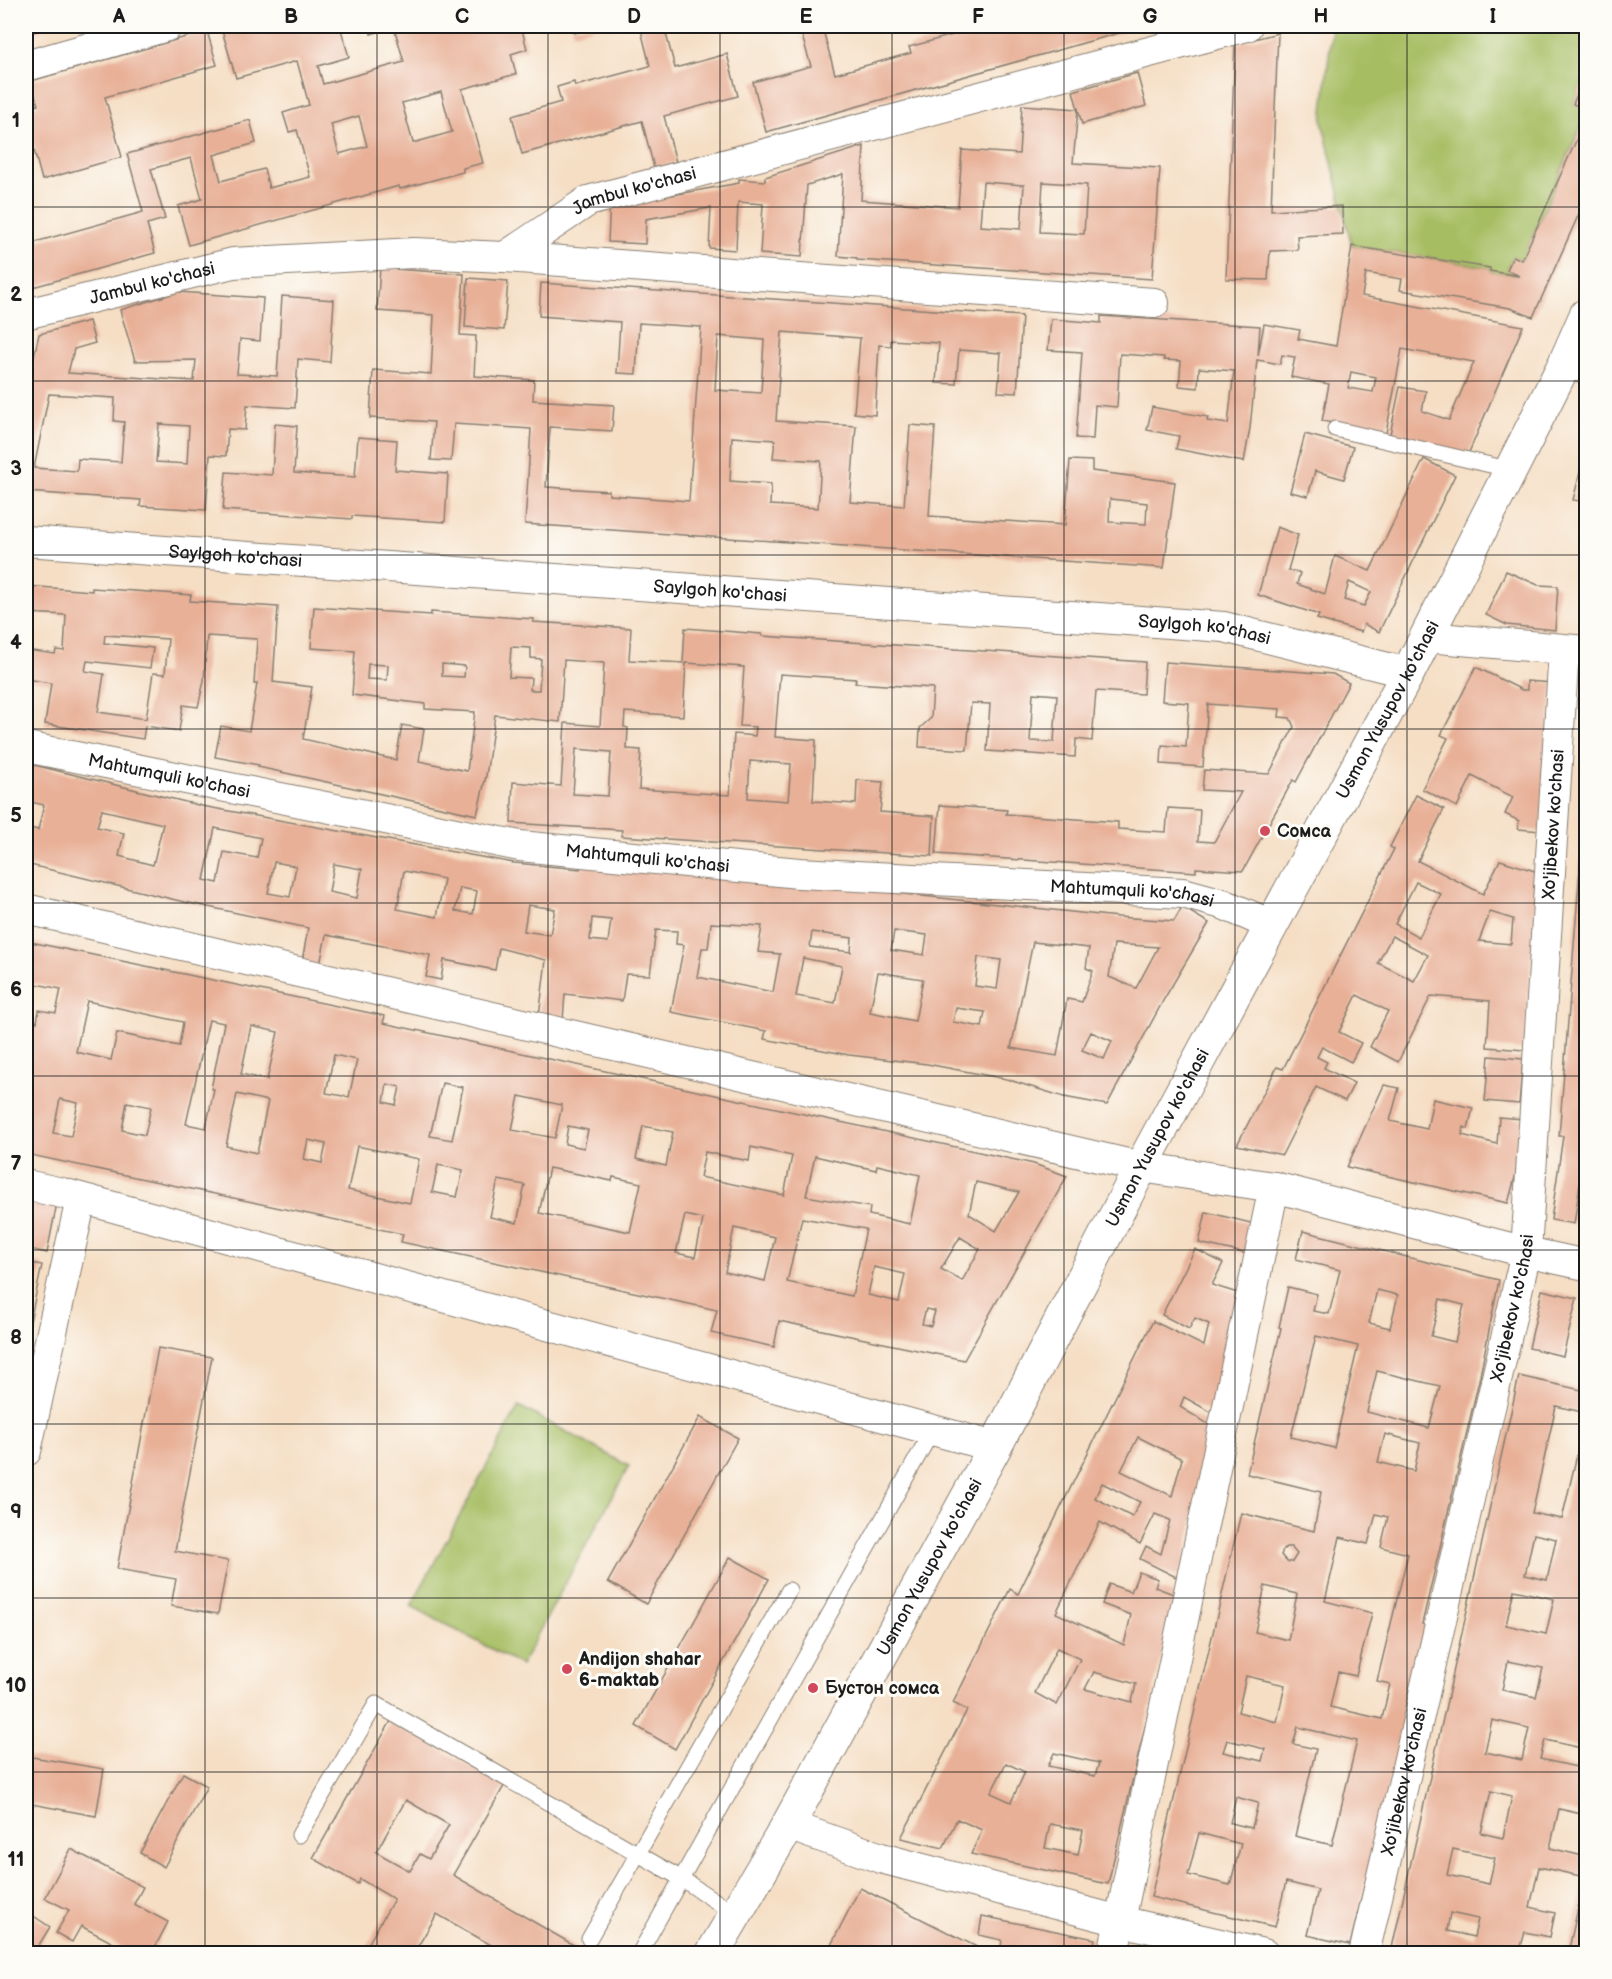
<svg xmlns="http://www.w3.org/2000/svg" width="1612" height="1979" font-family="'Balsamiq Sans',sans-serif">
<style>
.green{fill:#a6bd62;stroke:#616c3f;stroke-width:1.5}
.building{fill:#e8b097;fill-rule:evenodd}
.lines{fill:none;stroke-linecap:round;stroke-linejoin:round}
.lane-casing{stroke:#887d70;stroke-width:17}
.street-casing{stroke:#887d70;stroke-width:32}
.secondary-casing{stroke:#887d70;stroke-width:35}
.lane{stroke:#fff;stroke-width:15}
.street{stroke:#fff;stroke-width:30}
.secondary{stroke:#fff;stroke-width:33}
.grid{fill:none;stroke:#1c1c1c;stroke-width:1.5;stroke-opacity:0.55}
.poi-dot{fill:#d1495b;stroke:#fdfcf7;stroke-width:2}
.labels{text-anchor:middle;stroke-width:6;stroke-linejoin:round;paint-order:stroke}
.street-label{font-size:18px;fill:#1c1c1c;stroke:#fdfcf7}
.poi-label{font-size:18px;font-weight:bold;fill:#1c1c1c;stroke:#fdfcf7;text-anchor:start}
.neatline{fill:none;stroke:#1c1c1c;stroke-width:2}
.grid-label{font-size:20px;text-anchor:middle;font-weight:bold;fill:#1c1c1c}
</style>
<rect width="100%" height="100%" fill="#fdfcf7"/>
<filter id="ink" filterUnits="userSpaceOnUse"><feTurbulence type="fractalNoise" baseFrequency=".0167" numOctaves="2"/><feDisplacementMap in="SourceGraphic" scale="12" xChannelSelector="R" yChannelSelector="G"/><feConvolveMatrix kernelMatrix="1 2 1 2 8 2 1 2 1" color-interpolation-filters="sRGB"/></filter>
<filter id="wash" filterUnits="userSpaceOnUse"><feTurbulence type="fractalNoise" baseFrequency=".008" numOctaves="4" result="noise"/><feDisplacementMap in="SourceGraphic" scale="24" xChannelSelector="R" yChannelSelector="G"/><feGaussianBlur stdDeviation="1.35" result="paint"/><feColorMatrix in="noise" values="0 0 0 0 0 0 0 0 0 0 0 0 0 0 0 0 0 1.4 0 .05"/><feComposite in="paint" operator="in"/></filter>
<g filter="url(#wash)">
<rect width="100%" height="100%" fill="#f5dec4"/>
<g class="green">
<polygon points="1332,26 1586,26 1586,74 1573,104 1586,110 1586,115 1522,260 1513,256 1507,270 1519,276 1490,271 1490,268 1352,246 1322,121"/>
<polygon points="519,1406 629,1466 521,1665 411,1606"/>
</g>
<g id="blocks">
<g class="building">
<polygon points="26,26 53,26 26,34"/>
<path d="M227,26H340L349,57L318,66L323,84L404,62L394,27L371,34L369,26H452L453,29L464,26H521L527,49L511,54L516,74L462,89L483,163L463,168V172L400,189L399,186L189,245L178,206L202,199L191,158L151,169L165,219L147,224L155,253L33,287L35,242L143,212L127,154L250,120L256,143L214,155L221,181L264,169L269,188L310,177L297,130L289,132L283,113L309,105L297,61L236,78L221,27ZM441,92L452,132L413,143L402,103ZM359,116L367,146L339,154L331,124Z"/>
<polygon points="572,26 598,26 574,33"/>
<polygon points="640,26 664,26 675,68 727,54 738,96 664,116 676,162 654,168 642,121 522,154 512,116 561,102 557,87 574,82 575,86 650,66"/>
<polygon points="965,26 1144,26 766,132 753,82 811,66 802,36 823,30 835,74 911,53 909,47 967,31"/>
<polygon points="207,31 217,65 105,97 122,157 42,180 26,120 26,109 38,105 31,81"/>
<polygon points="1278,33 1271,210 1342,206 1343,234 1297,236 1298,250 1270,251 1268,280 1226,279 1235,44"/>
<polygon points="1137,73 1146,106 1082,124 1073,91"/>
<polygon points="1586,74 1586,110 1573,104"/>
<path d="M1022,105L1078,109L1073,163L1160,168L1152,279L857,260V258L838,256L843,174L807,185L802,257L760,254L763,204L738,202L736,250L709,248L711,208L646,219L645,244L608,242L610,199L639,201L739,183V179L765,181V177L864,146L861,200L958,207L962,150L1019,154ZM983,182L1024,185L1021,229L980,226ZM1043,182L1087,185L1084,234L1040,232Z"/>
<path d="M1581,130L1586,132V198L1533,317L1510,308L1400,290L1402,279L1366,273L1362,296L1523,326L1467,457L1390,434L1400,387L1426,391L1422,411L1449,420L1474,362L1402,349L1386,433L1322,421L1329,384L1291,377L1295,357L1282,355L1280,364L1257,360L1250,428L1244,462L1176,449L1179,436L1147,430L1152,407L1208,417L1207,421L1228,424L1234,371L1199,368L1198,388L1179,386L1181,361L1164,360V357L1120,354L1117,407L1095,405L1093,439L1076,438L1082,352L1048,350L1051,319L1101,323V316L1260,326L1258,356L1264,324L1300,330L1298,339L1336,346L1352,246L1490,268V271L1519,276L1507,270L1513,256L1522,260ZM1351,372L1376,377L1373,392L1348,388Z"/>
<path d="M380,268L464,274L460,335L476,336L474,376L534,380L533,400L614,405L612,431L550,427L546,487L609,491V495L689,501L701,327L639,323L636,374L617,373L620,322L539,316L541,283L1022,316L1017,393L998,392L1001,353L959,350L956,384L936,383L939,343L891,340V346L879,345L875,415L854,413L860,338L782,332L776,421L856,426L850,502L904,506L910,425L935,427L929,516L1065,525L1070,460L1092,461V471L1175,482L1164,568L525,524L531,429L454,424L451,461L431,460L434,422L370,418L373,370L431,374L434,315L377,311ZM718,336L764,340L761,393L715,390ZM732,437L775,440L773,458L821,461L818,508L770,505L771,484L730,481ZM1110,499L1147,503L1146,524L1109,522Z"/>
<polygon points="468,278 508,281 504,330 465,327"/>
<path d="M178,292L263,298L260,341L240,339L237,374L277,376L282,296L334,300L330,362L298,359L295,408L247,405L245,430L228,429L226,456L210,455L206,510L140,506L141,500L26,492V392L39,334L89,321L95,343L74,349L68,373L194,381L196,360L135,361L120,310ZM49,394L115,398L114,421L124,422L121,462L78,459L77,471L34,468ZM159,424L189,426L187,464L156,462Z"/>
<polygon points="275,424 297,426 294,473 355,477 358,437 397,440 395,470 448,474 445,522 352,516 352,519 223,510 226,472 272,475"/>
<polygon points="1305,434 1353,447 1344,479 1315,471 1308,496 1290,492"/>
<polygon points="1586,449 1586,502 1573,500"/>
<path d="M1424,459L1455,475L1379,632L1364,624L1361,632L1317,619L1319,615L1258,595L1277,527L1298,535L1288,570L1300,573L1297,584L1325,594L1335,556L1370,571ZM1349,582L1371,592L1364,606L1344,600Z"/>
<polygon points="1584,538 1586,538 1586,595 1580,595"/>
<polygon points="1506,571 1538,585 1558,586 1555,630 1507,625 1486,615"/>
<path d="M26,586L92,591V588L191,595L190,601L278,607L273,682L312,687L303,739L396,760L402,725L424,729L419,761L467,771L475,712L425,709V704L352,695L355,651L311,648L314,607L431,615V612L534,619L533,622L631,628L629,660L683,663L685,628L762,634V636L1145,662L1143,694L1096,691L1092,741L1076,739L1075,757L987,751L990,704L971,703L967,750L919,747L920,728L931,718L933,688L855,683L856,679L780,674L775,737L816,740L813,801L856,804L857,780L883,782L880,812L934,816L932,856L621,836L622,830L511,823L513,782L561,786L565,723L600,726L604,663L564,660L560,722L495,715L486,776L477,815L258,767L259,765L215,757L221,726L249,731L257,684H254L257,639L207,636L204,681L198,707L183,705L179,731L145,726L143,739L45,724L51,683L26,679V650L55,654L56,650L64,651L66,615L26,613ZM105,635L168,639L165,674L153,673L146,719L98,712L104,674L85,671L87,661L150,668L153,648L104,643ZM511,647L531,648V658L541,659L539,690H530L531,678L509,677ZM686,663L744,667L740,726L756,727L755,736L734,734L730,795L639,789L641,750L627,749L628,728L624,727L625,712L683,716ZM368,664L388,665L387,680L367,679ZM442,664L465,666L464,677L442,676ZM1033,693L1057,695L1054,742L1030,741ZM576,749L611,752L608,796L573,794ZM750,761L791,764L788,801L748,798Z"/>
<polygon points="1165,662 1333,674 1349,683 1296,782 1293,780 1243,871 1196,868 1196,872 936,854 940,805 1007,810 1006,814 1118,822 1118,829 1166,832 1168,808 1200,810 1198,841 1214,842 1241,792 1202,790 1204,770 1269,774 1294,727 1290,718 1279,717 1280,709 1208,704 1203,767 1161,764 1162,745 1186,747 1189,703 1162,701"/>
<polygon points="1476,667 1522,690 1527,690 1527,681 1553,683 1541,831 1518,829 1519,821 1505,814 1513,797 1472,776 1457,807 1422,789 1448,738 1441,735"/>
<path d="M26,763L202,806L514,863L580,869L581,865L791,882L1118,917L1174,921L1182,907L1209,923L1164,999L1107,1105L1064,1097L1006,1079L927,1064L849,1055L764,1039L766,1031L671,1012L684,945L676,944L677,931L656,930L650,975L626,974L622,1001L565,994L563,1020L539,1017L546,960L499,948L495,970L444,960L441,980L426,977L430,955L326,935L320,965L302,962L308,928L180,901L26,864V827L38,830L44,805L26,801ZM102,810L163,824L153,865L119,856L124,833L97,827ZM215,828L261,838L257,858L224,852L218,883L204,880ZM274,862L296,866L290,897L268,893ZM334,864L362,869L357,898L329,892ZM404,871L444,879L437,917L397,909ZM460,888L477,891L473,914L455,911ZM528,905L555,909L550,935L524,931ZM592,918L611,920L608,942L590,940ZM711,923L762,926L758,952L780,954L773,992L697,977L702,948H708ZM894,931L927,935L924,955L891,950ZM812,932L852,938L851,952L810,947ZM1033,942L1089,948L1086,968L1093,971L1082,1002L1067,999L1057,1056L1011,1048ZM1114,944L1158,947L1136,988L1109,977ZM978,957L1001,960L997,989L975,986ZM803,958L842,966L835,1003L796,996ZM878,972L923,979L915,1021L870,1012ZM956,1008L985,1012L982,1027L953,1022ZM1091,1032L1112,1041L1104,1059L1082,1050Z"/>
<path d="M1416,795L1444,809L1418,861L1483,894L1500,860L1538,872L1524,1050L1487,1047L1490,1001L1431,996L1398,1062L1370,1047L1388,1011L1357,995L1339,1032L1361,1043L1351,1062L1322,1047L1317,1057L1327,1062L1324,1068L1354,1083L1345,1101L1316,1087L1282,1155L1237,1145L1277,1067L1283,1069L1394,849L1390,847ZM1416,882L1441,894L1419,937L1395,924ZM1490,912L1513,919L1511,944L1479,941ZM1392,936L1428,955L1414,981L1378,963Z"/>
<polygon points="1582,843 1586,843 1586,1164 1583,1163 1574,1224 1551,1220 1563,1136 1559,1136"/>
<path d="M26,941L385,1016L383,1023L1034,1164L1067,1176L964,1360L779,1321L774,1347L711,1333L717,1310L401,1242L403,1234L26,1154V1019L37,1022L39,1010L56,1013L61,989L26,982ZM87,1001L183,1022L179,1046L117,1033L111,1060L76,1052ZM209,1020L224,1023L211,1089H214L206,1128L186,1124ZM251,1026L278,1032L267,1080L241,1074ZM334,1055L357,1060L349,1097L326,1093ZM442,1083L463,1087L452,1140L430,1136ZM387,1084L400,1087L396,1105L384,1102ZM237,1094L268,1101L257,1153L226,1146ZM519,1096L562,1105L555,1138L512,1130ZM60,1099L78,1103L71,1136L53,1133ZM127,1102L151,1107L145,1135L122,1130ZM568,1126L588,1130L584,1148L565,1144ZM643,1126L673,1132L666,1166L636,1159ZM308,1140L326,1144L322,1163L304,1159ZM357,1146L419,1159L410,1203L348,1190ZM751,1147L792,1156L784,1195L700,1177L705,1152L749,1161ZM815,1156L876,1170L877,1165L920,1175L910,1224L869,1215L870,1207L806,1196ZM438,1165L463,1170L457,1197L432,1192ZM549,1168L612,1181L613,1177L641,1183L630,1232L539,1213ZM498,1180L525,1185L517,1223L490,1217ZM976,1182L1019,1192L996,1231L969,1214ZM685,1215L703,1219L695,1257L676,1253ZM802,1218L866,1229L852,1296L787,1282ZM734,1228L775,1237L765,1281L725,1272ZM960,1237L980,1249L962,1281L941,1269ZM874,1267L905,1274L899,1302L868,1295ZM926,1309L935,1311L931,1326L922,1324Z"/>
<polygon points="1489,1056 1523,1059 1519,1104 1485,1101"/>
<polygon points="1384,1085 1399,1088 1390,1121 1427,1129 1433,1099 1473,1108 1468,1129 1464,1127 1462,1135 1497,1144 1499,1117 1522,1119 1517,1170 1508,1203 1347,1167"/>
<polygon points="26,1197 57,1203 47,1253 26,1248"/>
<polygon points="1206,1212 1255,1224 1248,1254 1199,1243"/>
<path d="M1303,1231L1499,1280L1480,1376L1422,1624L1427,1625L1350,1945L1307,1935L1318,1890L1286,1882L1275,1927L1151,1897L1241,1513L1314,1531L1321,1492L1247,1474L1281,1328L1279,1327L1288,1287L1317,1294L1313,1311L1329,1314L1340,1270L1296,1259ZM1377,1290L1398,1295L1390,1328L1369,1323ZM1440,1299L1464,1305L1455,1342L1431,1336ZM1316,1336L1358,1346L1334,1448L1291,1437ZM1377,1371L1440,1386L1429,1428L1367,1412ZM1385,1434L1420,1443L1414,1471L1378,1462ZM1376,1514L1388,1517L1381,1547L1408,1554L1377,1681L1390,1684L1382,1719L1330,1707L1338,1672L1356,1676L1372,1613L1325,1601L1340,1537L1368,1544ZM1286,1547H1291L1297,1554L1292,1562H1287L1281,1555L1283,1550ZM1265,1586L1297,1594L1288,1640L1255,1632ZM1246,1676L1285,1685L1277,1722L1238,1712ZM1298,1727L1357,1741L1332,1845L1295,1836L1316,1749L1293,1744ZM1227,1740L1265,1749L1262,1761L1223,1752ZM1236,1797L1258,1803L1252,1828L1230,1823ZM1199,1833L1241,1844L1230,1885L1188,1875Z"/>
<path d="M1195,1249L1223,1263L1212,1285L1244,1295L1218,1416L1184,1397L1180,1407L1215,1428L1183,1565L1176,1577L1140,1559L1146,1546L1161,1554L1170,1520L1155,1514L1140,1544L1100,1522L1056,1613L1124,1645L1131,1615L1102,1604L1109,1584L1131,1592L1139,1572L1158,1579L1155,1587L1176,1595L1108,1884L971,1854L982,1830L957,1819L943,1848L901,1838L967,1710L953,1703L1010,1589L1018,1594L1153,1321L1204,1346L1209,1324L1195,1318L1189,1329L1162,1315ZM1138,1437L1182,1459L1172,1496L1121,1471ZM1102,1483L1140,1502L1132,1517L1095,1498ZM1057,1648L1080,1659L1057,1705L1035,1693ZM1094,1672L1136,1684L1132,1702L1085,1689ZM1054,1753L1099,1763L1095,1776L1048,1766ZM1006,1763L1025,1772L1011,1802L991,1793ZM1050,1824L1083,1830L1078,1855L1045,1848Z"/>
<polygon points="26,1262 42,1265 27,1336 26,1336"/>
<polygon points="1542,1290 1577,1298 1563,1356 1529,1348"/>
<polygon points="158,1348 212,1357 175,1551 228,1561 218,1614 171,1606 176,1579 117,1569"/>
<path d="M1519,1376L1586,1391V1413L1556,1406L1532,1513L1562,1519L1586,1416V1682L1582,1705L1586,1707V1749L1545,1740L1540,1759L1586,1769V1815L1559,1809L1550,1848L1583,1856L1586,1844V1953H1568L1585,1877L1539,1867L1530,1907L1555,1913L1550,1937L1525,1932L1520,1950L1531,1953H1415L1392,1948ZM1534,1534L1556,1539L1547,1580L1525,1575ZM1514,1590L1554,1599L1546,1634L1506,1625ZM1508,1661L1543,1668L1536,1697L1502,1690ZM1492,1720L1529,1728L1522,1760L1485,1752ZM1491,1791L1512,1796L1503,1838L1481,1833ZM1453,1849L1495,1858L1489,1884L1447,1875ZM1450,1913L1478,1919L1474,1937L1447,1931Z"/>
<polygon points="700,1417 738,1438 646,1604 608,1582"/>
<polygon points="730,1557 769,1579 675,1749 636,1726"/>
<path d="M391,1721L504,1786L453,1875L577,1947L573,1953H505L437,1914L414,1953H363L394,1899L360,1879L358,1884L313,1858ZM406,1800L449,1825L429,1859L420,1854L410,1871L376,1852Z"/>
<polygon points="26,1756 104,1769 96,1816 26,1803"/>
<polygon points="183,1773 207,1786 164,1867 140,1853"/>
<polygon points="71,1849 143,1887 134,1904 168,1922 152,1953 132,1953 81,1926 72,1942 56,1933 69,1910 45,1898"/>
<polygon points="860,1888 979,1948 977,1953 827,1953"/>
<polygon points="26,1911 50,1927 34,1953 26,1953"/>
<polygon points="982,1916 1095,1939 1092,1953 1072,1953 1059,1951 1059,1953 1000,1953 1002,1940 979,1935"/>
<polygon points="1137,1946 1166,1953 1136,1953"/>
</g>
</g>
</g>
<g filter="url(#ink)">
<use href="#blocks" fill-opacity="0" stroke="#887d70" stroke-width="1.5"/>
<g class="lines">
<defs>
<g id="lane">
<polyline points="1335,429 1512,470"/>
<polyline points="299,1835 376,1704 682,1879 735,1914"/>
<polyline points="589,1939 789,1590"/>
<polyline points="639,1954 932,1431"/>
</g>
<g id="street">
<polyline points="26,66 167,26"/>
<polyline points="505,257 1154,303"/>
<path id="s1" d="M26,314L233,263L414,253L505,257L588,201L1247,26"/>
<polyline points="1564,365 1586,367"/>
<path id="s2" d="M26,541L1224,627L1408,673"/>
<polyline points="1427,637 1586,651"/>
<path id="s3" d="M26,747L520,846L799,873L1183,893L1223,904L1271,925"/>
<polyline points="26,909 1141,1167 1274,1187 1526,1252 1586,1265"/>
<polyline points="26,1185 62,1193 995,1447"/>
<polyline points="26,1451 81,1199"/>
<polyline points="788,1825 881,1858 1120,1921 1264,1954"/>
<polyline points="1113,1954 1274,1187"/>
<path id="s4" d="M1364,1954L1526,1252L1564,650"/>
</g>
<g id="secondary">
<path id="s5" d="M712,1954L788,1825L995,1447L1141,1167L1408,673L1564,365L1586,315"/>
</g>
</defs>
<use href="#lane" class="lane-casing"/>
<use href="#street" class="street-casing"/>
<use href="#secondary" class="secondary-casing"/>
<use href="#lane" class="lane"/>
<use href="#street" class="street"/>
<use href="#secondary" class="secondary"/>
</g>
</g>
<path class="grid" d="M205,26V1954M377,26V1954M548,26V1954M720,26V1954M892,26V1954M1064,26V1954M1235,26V1954M1407,26V1954M26,207H1586M26,381H1586M26,555H1586M26,729H1586M26,903H1586M26,1076H1586M26,1250H1586M26,1424H1586M26,1598H1586M26,1772H1586"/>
<g class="poi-dot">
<circle cx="1265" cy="831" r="6"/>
<circle cx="567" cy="1669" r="6"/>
<circle cx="813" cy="1688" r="6"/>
</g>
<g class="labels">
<g class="street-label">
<text dy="6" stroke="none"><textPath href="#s1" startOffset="633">Jambul ko'chasi</textPath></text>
<text dy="6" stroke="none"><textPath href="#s1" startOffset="130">Jambul ko'chasi</textPath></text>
<text dy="6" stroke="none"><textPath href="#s2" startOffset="210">Saylgoh ko'chasi</textPath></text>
<text dy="6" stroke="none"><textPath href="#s2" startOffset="696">Saylgoh ko'chasi</textPath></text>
<text dy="6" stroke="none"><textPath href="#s2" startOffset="1182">Saylgoh ko'chasi</textPath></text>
<text dy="6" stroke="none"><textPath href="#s5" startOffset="1416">Usmon Yusupov ko'chasi</textPath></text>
<text dy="6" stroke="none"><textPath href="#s3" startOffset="146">Mahtumquli ko'chasi</textPath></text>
<text dy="6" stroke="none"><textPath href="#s4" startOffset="1149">Xo'jibekov ko'chasi</textPath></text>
<text dy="6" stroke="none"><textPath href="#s3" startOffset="632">Mahtumquli ko'chasi</textPath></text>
<text dy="6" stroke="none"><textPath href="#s3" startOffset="1118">Mahtumquli ko'chasi</textPath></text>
<text dy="6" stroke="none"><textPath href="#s5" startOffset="930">Usmon Yusupov ko'chasi</textPath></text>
<text dy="6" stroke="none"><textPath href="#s4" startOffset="663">Xo'jibekov ko'chasi</textPath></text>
<text dy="6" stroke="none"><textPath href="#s5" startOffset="444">Usmon Yusupov ko'chasi</textPath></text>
<text dy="6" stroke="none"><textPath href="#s4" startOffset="177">Xo'jibekov ko'chasi</textPath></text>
</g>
<g class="poi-label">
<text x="1277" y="837">Сомса</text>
<text x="579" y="1665">Andijon shahar<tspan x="579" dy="21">6-maktab</tspan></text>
<text x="825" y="1694">Бустон сомса</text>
</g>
</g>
<rect width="1612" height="1979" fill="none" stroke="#fdfcf7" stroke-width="66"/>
<rect x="33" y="33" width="1546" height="1913" class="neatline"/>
<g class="grid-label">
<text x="119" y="23">A</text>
<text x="291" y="23">B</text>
<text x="462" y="23">C</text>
<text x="634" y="23">D</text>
<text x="806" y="23">E</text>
<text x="978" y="23">F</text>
<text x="1150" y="23">G</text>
<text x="1321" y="23">H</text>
<text x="1493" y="23">I</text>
<text x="16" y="127">1</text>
<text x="16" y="301">2</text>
<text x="16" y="475">3</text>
<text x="16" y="649">4</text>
<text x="16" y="822">5</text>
<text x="16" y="996">6</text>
<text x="16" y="1170">7</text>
<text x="16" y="1344">8</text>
<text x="16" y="1518">9</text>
<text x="16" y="1692">10</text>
<text x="16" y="1866">11</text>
</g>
</svg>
